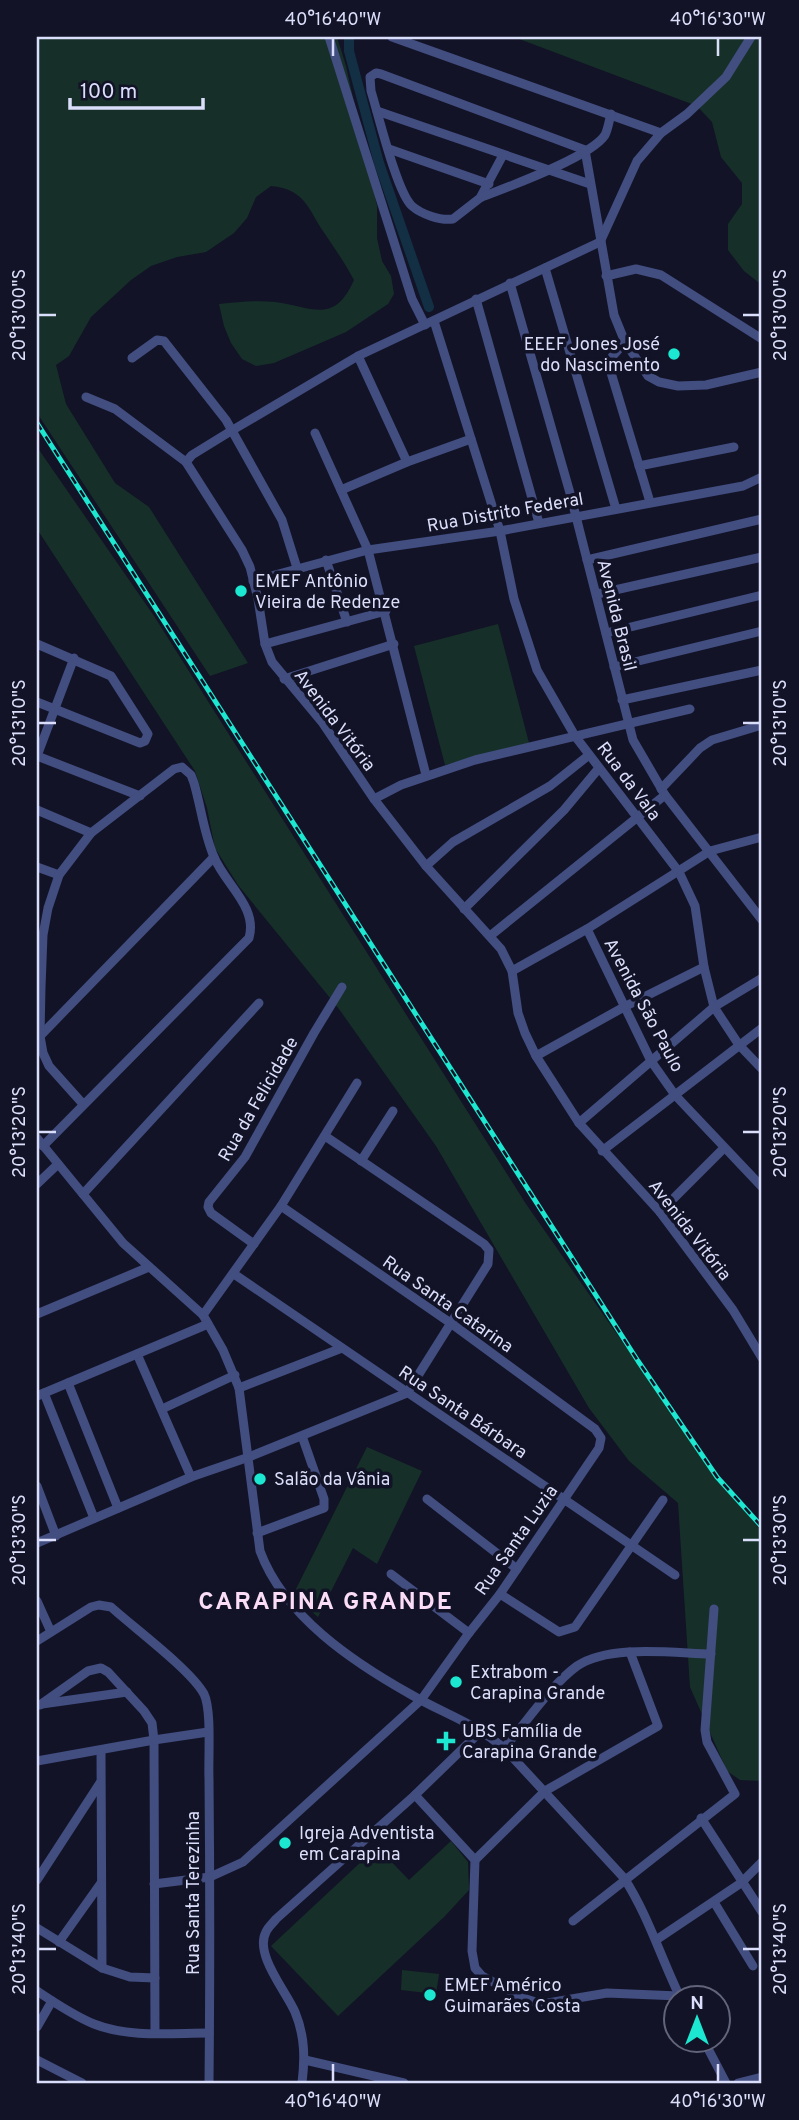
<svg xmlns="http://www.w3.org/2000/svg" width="799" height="2120" font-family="Overpass,sans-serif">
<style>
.green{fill:#163029}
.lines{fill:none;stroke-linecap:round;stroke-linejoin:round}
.canal{stroke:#122f44;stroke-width:10}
.minor{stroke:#424d80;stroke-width:9}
.rail-casing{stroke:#1ce7d1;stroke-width:5}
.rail{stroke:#121326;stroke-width:2.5;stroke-dasharray:8;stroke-linecap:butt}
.ticks{fill:none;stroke:#dbdefb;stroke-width:2.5}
.poi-dot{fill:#1ce7d1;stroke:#121326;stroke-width:2.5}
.labels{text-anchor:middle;stroke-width:7;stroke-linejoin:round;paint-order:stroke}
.poi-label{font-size:18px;fill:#dbdefb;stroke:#121326;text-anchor:start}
.street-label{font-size:18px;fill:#dbdefb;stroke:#121326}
.district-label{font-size:24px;font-weight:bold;letter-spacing:2px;fill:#fbddf7;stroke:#121326}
.neatline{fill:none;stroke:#dbdefb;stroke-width:2.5}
.ticks-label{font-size:18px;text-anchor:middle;fill:#dbdefb}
</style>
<rect width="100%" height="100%" fill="#121326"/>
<g class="green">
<path d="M37,37H337L346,66L377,206V238L382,261L391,276L394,294L388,304L346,332L274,363L256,366L242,359L231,343L224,326L219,304C238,302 256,300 275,302C313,307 334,325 354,280C345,263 335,249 325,234C308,210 306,189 271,186L256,197L247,218L234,233L206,252L177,257L151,266L131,280L91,317L69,356L56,365L66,404L115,483L149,507L248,663L210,676L37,413Z"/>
<polygon points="514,37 762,37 762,285 744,271 728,250 728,224 742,204 742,183 721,157 712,122 697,106"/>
<polygon points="37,447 154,616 526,1204 716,1476 762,1532 762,1781 740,1780 727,1771 690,1687 678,1503 629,1461 589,1408 436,1146 339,1009 238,885 215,848 207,808 195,771 37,529"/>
<polygon points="498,624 529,743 445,765 414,646"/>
<polygon points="367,1447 422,1471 377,1564 353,1548 318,1617 293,1595"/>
<polygon points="451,1841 468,1862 469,1890 444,1917 338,2016 271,1946 377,1847 409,1880"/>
<polygon points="402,1970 439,1974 436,1994 401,1990"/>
</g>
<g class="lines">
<polyline class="canal" points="349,37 349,51 379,163 429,307"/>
<g class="minor">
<polyline points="329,37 412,299 425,325"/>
<polyline points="392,37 661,133"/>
<polyline points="377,111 590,184"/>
<polyline points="389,149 489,184"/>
<path d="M503,155L480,198L453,219C440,221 421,214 412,206C397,193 378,113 371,91L370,77L376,73L381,74L585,150L614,315L625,342L648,376L659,382L678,386L706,385L762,372"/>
<path d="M482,197C508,187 591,157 605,135C608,129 609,121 611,114"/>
<polyline points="601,240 637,161 661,133 687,114 726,77 751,37"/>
<polyline points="545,268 616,509"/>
<polyline points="606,276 636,269 661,275 762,339"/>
<polyline points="510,283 570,493 633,740 665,795 762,920"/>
<polyline points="476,299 539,523"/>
<polyline points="434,321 500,531 514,599 537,670 575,736 679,872 695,906 704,967 714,1007 739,1045 762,1069"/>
<polyline points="625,342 611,358 609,366 650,502"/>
<polyline points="358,356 407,462"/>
<polyline points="132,358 157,340 164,341 226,420 282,520 297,568"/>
<polyline points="86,397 115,409 186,462 242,550 250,567 258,599 265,644 272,662 322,722 374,799 426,866 501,949 512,971 518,1013 525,1033 536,1056 579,1123 660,1212 733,1310 762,1358"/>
<polyline points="315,433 368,550 426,775"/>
<polyline points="186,462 192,455 231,431 358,356 600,242"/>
<polyline points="639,466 734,447"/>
<polyline points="341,490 407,462 471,439"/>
<polyline points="326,560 347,622"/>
<polyline points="587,560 762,519"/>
<polyline points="253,581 368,550 500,531 743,486 762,477"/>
<polyline points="597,594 762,557"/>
<polyline points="606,633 762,595"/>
<polyline points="37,644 111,676 148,734 145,741 140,743 37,702"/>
<polyline points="265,644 386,611"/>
<polyline points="74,658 37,756 140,796"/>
<polyline points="614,667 762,631"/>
<polyline points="284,679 394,644"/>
<polyline points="622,700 762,670"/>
<polyline points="661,789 700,748 712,740 762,725"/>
<polyline points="374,799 401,785 475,760 690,709"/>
<polyline points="37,810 91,833"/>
<polyline points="426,866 453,842 550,786 589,755"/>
<polyline points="37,867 59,875"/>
<polyline points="464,909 564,810 599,768"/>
<polyline points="587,929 651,1061 675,1095 762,1187"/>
<polyline points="490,936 665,795"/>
<polyline points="512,971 587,929 710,851 762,837"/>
<polyline points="40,1036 214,857"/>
<polyline points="536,1056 624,1007 704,967"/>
<polyline points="579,1123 714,1007 762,978"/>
<path d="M37,1138L123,1243L203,1315L223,1350L239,1388L260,1551C284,1616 353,1662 410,1694C444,1714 473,1722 504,1748L624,1878C648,1915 661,1958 680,1997"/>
<path d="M43,1146L249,938C258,907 225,884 214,857C204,834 201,807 194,783L191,775L182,767L174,769L91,833L59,875L48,908L43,935L41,987L40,1036L43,1053L49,1066L83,1104"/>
<polyline points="602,1151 762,1028"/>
<polyline points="361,1161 393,1111"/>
<polyline points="37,1184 58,1164"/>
<polyline points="83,1194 259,1003"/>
<polyline points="660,1212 724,1148"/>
<polyline points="254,1244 211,1213 208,1207 209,1202 245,1157 314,1033 342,987"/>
<polyline points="234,1274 675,1575"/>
<polyline points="37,1314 149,1267"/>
<polyline points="203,1315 281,1206 357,1083"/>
<polyline points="137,1354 191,1477"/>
<polyline points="68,1383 118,1508"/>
<polyline points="239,1388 342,1348"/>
<polyline points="44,1393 94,1518"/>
<polyline points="37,1396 208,1324"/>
<polyline points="162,1409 235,1375"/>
<polyline points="37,1486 56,1536"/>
<polyline points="427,1499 517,1569"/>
<polyline points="257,1533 324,1508 324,1499 302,1436"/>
<polyline points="37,1543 191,1477 249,1457 407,1393 488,1264 489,1250 484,1244 325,1136"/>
<polyline points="391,1574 469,1633"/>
<polyline points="500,1594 559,1632 575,1627 663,1500"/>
<polyline points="37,1601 51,1632"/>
<path d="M37,1641L91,1607L99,1605L111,1607C133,1627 191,1670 204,1694C212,1710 208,1760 209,1779C210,1881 210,1982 209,2083"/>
<polyline points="42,1704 127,1692"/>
<polyline points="40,1705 88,1671 101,1668 108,1672 144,1711 152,1723 154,1740 155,2033"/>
<path d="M504,1748C525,1724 552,1684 577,1666C609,1644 673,1653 711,1654"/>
<polyline points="101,1751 102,1968"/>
<polyline points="37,1761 154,1740 208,1732"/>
<polyline points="415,1795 475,1860 472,1951 475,1968 482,1976 523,1998 542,2004 607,1993 679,1996"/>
<polyline points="701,1818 762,1912"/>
<polyline points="475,1860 545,1791 658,1726 630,1652"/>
<polyline points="37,1880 100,1783"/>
<polyline points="154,1884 210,1877 243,1862 421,1700 469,1633 500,1594 599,1448 601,1438 595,1429 452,1324 281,1206"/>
<polyline points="714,1902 753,1966"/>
<polyline points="573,1921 735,1794 707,1742 705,1730 714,1609"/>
<polyline points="37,1928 102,1968 130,1977 155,1978"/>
<polyline points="656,1940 741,1883 762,1862"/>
<polyline points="59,1942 101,1883"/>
<path d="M37,1991C55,2003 74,2016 94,2024C129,2038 172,2033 209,2033"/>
<polyline points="37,2027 52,2001"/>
<polyline points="703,2039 726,2083"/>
<polyline points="37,2060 82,2083"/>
<polyline points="305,2060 404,2083"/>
<path d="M302,2083C305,2059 305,2036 295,2012C286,1991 254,1954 266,1932C268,1927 273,1923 276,1919L415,1795L482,1730"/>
<polyline points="738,2083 762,2077"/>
</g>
<defs>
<polyline id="rail" points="37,423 638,1361 717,1477 762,1527"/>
</defs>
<use href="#rail" class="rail-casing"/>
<use href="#rail" class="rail"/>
</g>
<path class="ticks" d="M333,38V56M718,38V56M38,315H56M743,315H760M38,723H56M743,723H760M38,1132H56M743,1132H760M38,1540H56M743,1540H760M38,1949H56M743,1949H760M333,2064V2082M718,2064V2082"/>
<g class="poi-dot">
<circle cx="674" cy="354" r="7"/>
<circle cx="241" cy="591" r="7"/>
<circle cx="260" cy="1479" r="7"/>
<circle cx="456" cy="1682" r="7"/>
<path d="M442.5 1730.5h7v7h7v7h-7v7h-7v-7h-7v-7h7z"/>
<circle cx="285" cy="1843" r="7"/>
<circle cx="430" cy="1995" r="7"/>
</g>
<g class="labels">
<g class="poi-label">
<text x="660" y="350" text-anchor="end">EEEF Jones José<tspan x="660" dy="21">do Nascimento</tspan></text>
<text x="255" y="587">EMEF Antônio<tspan x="255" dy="21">Vieira de Redenze</tspan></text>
<text x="274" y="1485">Salão da Vânia</text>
<text x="470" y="1678">Extrabom -<tspan x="470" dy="21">Carapina Grande</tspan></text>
<text x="462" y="1737">UBS Família de<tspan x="462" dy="21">Carapina Grande</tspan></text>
<text x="299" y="1839">Igreja Adventista<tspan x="299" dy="21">em Carapina</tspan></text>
<text x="444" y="1991">EMEF Américo<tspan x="444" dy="21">Guimarães Costa</tspan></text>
</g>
<g class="street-label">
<text transform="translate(505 512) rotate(-10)" y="6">Rua Distrito Federal</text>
<text transform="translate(617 615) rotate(76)" y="6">Avenida Brasil</text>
<text transform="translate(335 720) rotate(53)" y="6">Avenida Vitória</text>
<text transform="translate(629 781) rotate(53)" y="6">Rua da Vala</text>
<text transform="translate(644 1005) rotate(62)" y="6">Avenida São Paulo</text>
<text transform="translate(258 1099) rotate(-60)" y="6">Rua da Felicidade</text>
<text transform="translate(690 1230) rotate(52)" y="6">Avenida Vitória</text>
<text transform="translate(448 1304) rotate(35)" y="6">Rua Santa Catarina</text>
<text transform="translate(463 1412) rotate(34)" y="6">Rua Santa Bárbara</text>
<text transform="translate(516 1540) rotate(-55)" y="6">Rua Santa Luzia</text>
<text transform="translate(193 1893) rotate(-90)" y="6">Rua Santa Terezinha</text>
</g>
<g class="district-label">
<text x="326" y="1609">CARAPINA GRANDE</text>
</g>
</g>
<rect width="799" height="2120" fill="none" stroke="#121326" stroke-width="77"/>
<g transform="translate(697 2019)"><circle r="33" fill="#121326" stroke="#62647b" stroke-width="2"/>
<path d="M0-5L12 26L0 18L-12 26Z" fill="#1ce7d1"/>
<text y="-10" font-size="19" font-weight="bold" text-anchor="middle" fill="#dbdefb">N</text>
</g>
<path d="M70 98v10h133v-10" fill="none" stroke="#dbdefb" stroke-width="3.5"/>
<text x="80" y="98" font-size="21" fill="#dbdefb" stroke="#121326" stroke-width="5" paint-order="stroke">100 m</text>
<rect x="38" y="38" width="722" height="2044" class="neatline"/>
<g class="ticks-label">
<text x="333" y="25">40°16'40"W</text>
<text x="718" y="25">40°16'30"W</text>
<text transform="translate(19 315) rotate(-90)" y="6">20°13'00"S</text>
<text transform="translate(780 315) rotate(-90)" y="6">20°13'00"S</text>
<text transform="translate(19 723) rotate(-90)" y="6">20°13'10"S</text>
<text transform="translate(780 723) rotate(-90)" y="6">20°13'10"S</text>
<text transform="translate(19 1132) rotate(-90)" y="6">20°13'20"S</text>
<text transform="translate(780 1132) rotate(-90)" y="6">20°13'20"S</text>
<text transform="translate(19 1540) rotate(-90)" y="6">20°13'30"S</text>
<text transform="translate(780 1540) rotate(-90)" y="6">20°13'30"S</text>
<text transform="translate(19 1949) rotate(-90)" y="6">20°13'40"S</text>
<text transform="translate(780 1949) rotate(-90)" y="6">20°13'40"S</text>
<text x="333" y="2107">40°16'40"W</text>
<text x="718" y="2107">40°16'30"W</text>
</g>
</svg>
